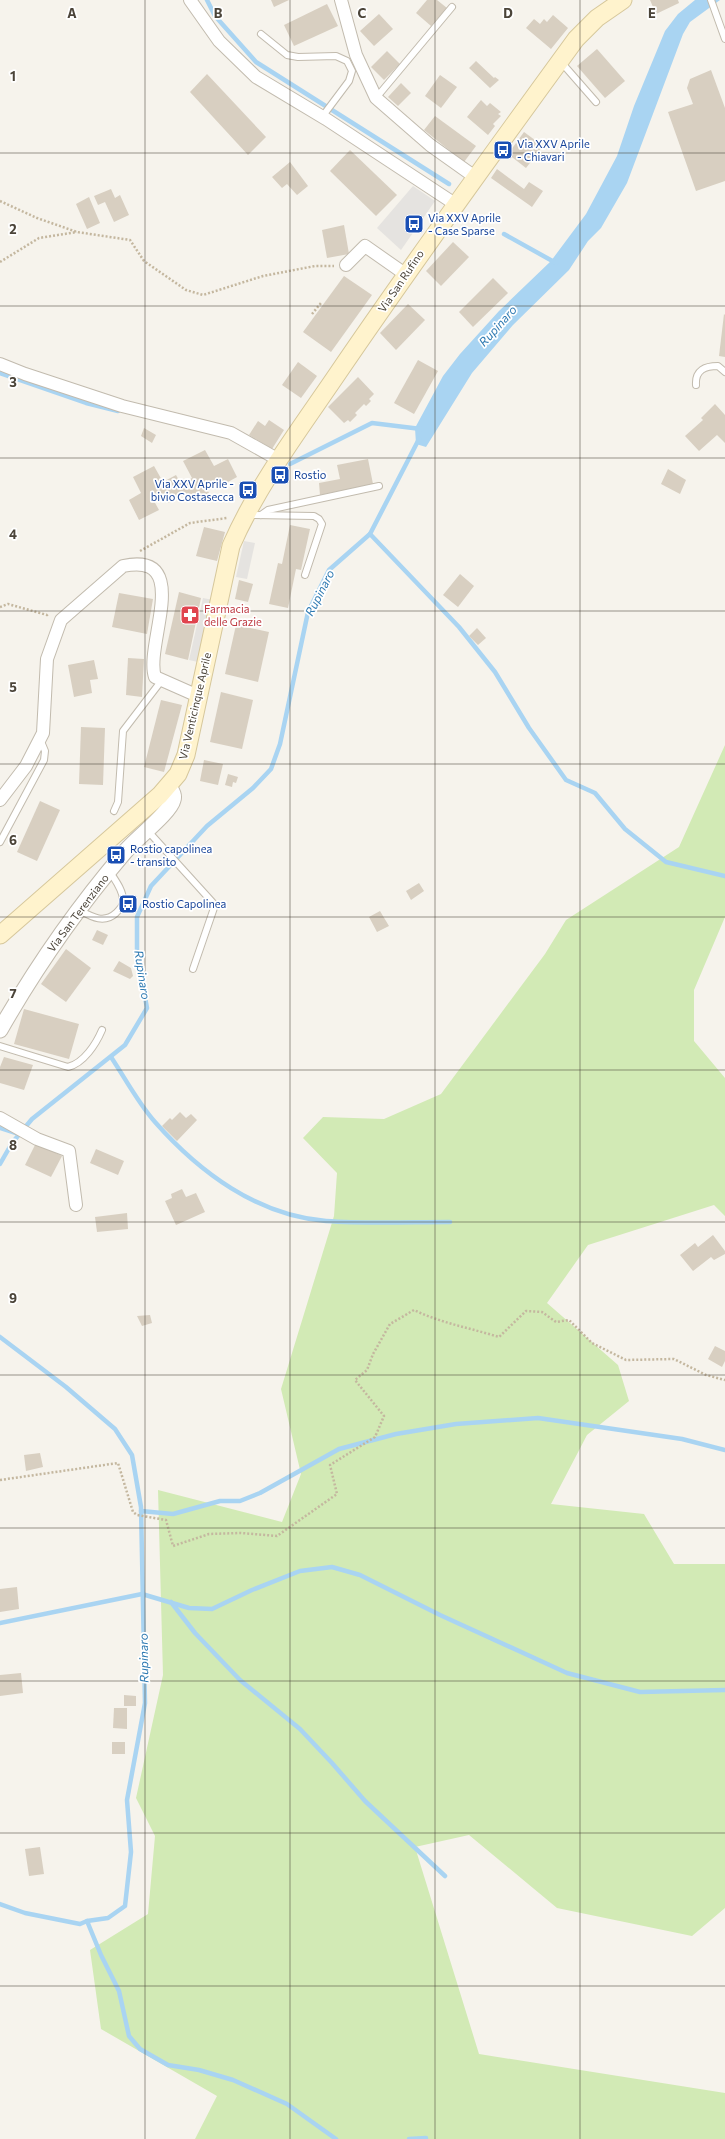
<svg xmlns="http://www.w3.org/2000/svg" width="725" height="2139" font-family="Commissioner,sans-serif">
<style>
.green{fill:#d2eab5}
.parking{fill:#e5e3e0}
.water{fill:#a9d4f2}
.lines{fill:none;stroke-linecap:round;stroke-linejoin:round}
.stream{stroke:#a9d4f2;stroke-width:4.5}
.building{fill:#d8cfc1}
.service-casing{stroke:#c2bbae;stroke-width:8}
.minor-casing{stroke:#c2bbae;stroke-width:14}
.tertiary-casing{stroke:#c2bbae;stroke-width:17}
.secondary-casing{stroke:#d6c79b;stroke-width:19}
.path{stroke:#c4b79f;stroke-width:2.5;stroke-dasharray:2 2;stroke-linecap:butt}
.service{stroke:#fff;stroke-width:6}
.minor{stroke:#fff;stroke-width:12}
.tertiary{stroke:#fff;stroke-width:15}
.secondary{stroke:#fff3cd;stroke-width:17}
.grid{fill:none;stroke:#4b4439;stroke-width:1;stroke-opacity:0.55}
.labels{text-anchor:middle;stroke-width:3.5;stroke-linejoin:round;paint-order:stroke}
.transit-label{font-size:11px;fill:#164399;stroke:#fff;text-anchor:start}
.street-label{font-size:11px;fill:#4b4439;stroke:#fff}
.health-label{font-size:11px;fill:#be3a42;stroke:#fff;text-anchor:start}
.water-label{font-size:12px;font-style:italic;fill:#2e7ab2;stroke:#fff}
.grid-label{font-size:13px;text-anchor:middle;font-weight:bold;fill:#4b4439;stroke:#fff;stroke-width:3.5;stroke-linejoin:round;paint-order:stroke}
</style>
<rect width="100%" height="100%" fill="#f6f3ec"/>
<polygon class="green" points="725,745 725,917 694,990 694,1041 725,1078 725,1216 714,1205 588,1245 547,1303 618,1365 629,1401 587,1435 551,1504 644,1514 674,1564 725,1564 725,1908 692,1936 557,1908 469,1835 415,1847 479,2054 725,2093 725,2139 195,2139 217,2096 101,2029 90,1950 148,1914 155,1836 136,1798 163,1675 158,1490 282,1522 301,1474 281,1389 334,1216 337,1173 303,1138 323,1117 384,1119 441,1094 545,954 566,920 679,847"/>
<g class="parking">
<polygon points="413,186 435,201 401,250 377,228"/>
<polygon points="244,541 255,543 247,579 236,577"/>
<polygon points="203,598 213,600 198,662 189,660"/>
</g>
<polygon class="water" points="695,0 720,0 690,22 683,34 627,183 601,228 588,241 569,270 513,325 472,373 426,447 416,444 415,428 443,376 460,354 499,311 551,261 586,214 617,156 634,106 665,31 678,14"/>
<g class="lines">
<g class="stream">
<polyline points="207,0 215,16 256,62 449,184"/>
<polyline points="504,234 556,263"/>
<polyline points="0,373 86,403 118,411"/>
<polyline points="290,464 372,423 421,429"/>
<polyline points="370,534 459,627 495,672 529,728 566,780 595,793 625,829 666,862 725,876"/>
<path d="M111,1057C125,1078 138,1103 155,1122C199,1172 258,1216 326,1221C367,1224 409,1222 450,1222"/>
<polyline points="0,1128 16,1133"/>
<polyline points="0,1164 12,1143 32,1119 125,1045 147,1008 137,955 137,917 151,886 207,826 253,788 271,769 280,744 308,612 329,570 370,534 419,439"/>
<polyline points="0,1337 66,1387 115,1429 132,1455 141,1507 145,1703 127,1800 131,1852 125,1906 108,1918 87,1921 80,1924 25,1913 0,1904"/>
<polyline points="141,1511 173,1514 220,1501 240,1501 260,1493 339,1449 396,1434 456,1424 538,1418 682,1439 725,1450"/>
<polyline points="171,1602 195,1633 240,1680 300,1729 332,1763 365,1801 445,1876"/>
<polyline points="0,1623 142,1594 189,1608 212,1609 252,1590 300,1571 332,1567 360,1575 440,1615 567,1673 640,1692 725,1690"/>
<polyline points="87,1921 101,1955 119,1991 129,2036 140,2049 168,2065 199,2070 233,2080 287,2104 336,2139"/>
<polyline points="409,2139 426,2138"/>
</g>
</g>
<g class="building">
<polygon points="271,0 289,0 274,7"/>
<polygon points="427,0 437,0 447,8 431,26 416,13"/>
<polygon points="650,0 678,0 679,3 656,14"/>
<polygon points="327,4 338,26 294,46 284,25"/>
<polygon points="379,14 393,29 374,46 360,31"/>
<polygon points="553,15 568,28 551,49 526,28 534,19 540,24 544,19 547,22"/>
<polygon points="597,49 625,81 605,98 577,66"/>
<polygon points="387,51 400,64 384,80 371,67"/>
<polygon points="476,61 494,78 495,77 499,80 490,88 469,68"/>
<polygon points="711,70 725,108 725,181 696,191 668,112 693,104 687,88 690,79"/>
<polygon points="207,74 266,137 248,155 190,92"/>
<polygon points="440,75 457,87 441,108 425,96"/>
<polygon points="401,83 411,93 398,106 388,97"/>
<polygon points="481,100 487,106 490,103 501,112 498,114 501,116 493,124 495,126 488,135 467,117"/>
<polygon points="435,116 476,146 464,162 424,130"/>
<polygon points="524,132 543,146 526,168 508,154"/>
<polygon points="350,150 397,195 376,216 330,171"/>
<polygon points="290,162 308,186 297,195 287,184 282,188 272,177"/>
<polygon points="497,169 524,189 529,182 543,191 532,207 491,178"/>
<polygon points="111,189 115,198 120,195 129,215 114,222 105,202 98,205 94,196"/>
<polygon points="89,197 100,223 87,229 76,204"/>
<polygon points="344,225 349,254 327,258 322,230"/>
<polygon points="453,242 469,257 441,286 426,271"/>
<polygon points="344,276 372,295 331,352 303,332"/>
<polygon points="493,278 508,293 473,327 459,312"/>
<polygon points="408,304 425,320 396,350 380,333"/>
<polygon points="724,314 725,315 725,357 719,356"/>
<polygon points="418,360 438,371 414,414 394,403"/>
<polygon points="298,362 317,376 301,398 282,385"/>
<polygon points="358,377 374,394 369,399 371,401 366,406 364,404 355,413 357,415 350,422 348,420 344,423 328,407"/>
<polygon points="715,404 725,415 725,443 717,435 699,451 685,436 703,420 701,418"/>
<polygon points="269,420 284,430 272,449 249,435 258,421 265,426"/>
<polygon points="144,428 156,435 152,443 141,436"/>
<polygon points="205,450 214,466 228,459 237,477 217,488 214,481 205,486 209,493 191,502 186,493 168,503 164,495 154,501 159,510 139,520 129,500 141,493 133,477 154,466 163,482 176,475 181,484 192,478 183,461"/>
<polygon points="368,459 373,484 320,495 319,483 340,479 337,465"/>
<polygon points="668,469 686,480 680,494 661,484"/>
<polygon points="290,525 310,529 301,570 296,569 288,608 269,604 278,563 282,564"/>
<polygon points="204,527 225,532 217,561 196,556"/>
<polygon points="460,574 474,586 458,607 443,595"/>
<polygon points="239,580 253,584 248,602 235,599"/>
<polygon points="179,592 201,598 188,660 165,654"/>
<polygon points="119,593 153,599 147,634 112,627"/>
<polygon points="236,625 269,632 258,682 225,674"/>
<polygon points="477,628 486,638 478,645 469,636"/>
<polygon points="128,658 144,659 142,697 126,695"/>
<polygon points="94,660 98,679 90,680 92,693 74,697 68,665"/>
<polygon points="221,692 253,700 242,749 210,742"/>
<polygon points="161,700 182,705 164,772 144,767"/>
<polygon points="81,727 105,728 103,785 79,784"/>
<polygon points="204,760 223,764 218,785 200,781"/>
<polygon points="228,774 238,777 236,783 233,782 232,787 225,785"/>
<polygon points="40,801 60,810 37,861 17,852"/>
<polygon points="419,883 424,891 411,900 406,891"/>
<polygon points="380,911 389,926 377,932 369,917"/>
<polygon points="97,930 108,935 103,945 92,940"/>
<polygon points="66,949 91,968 66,1002 41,984"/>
<polygon points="119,961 131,968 133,976 130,979 113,971"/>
<polygon points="24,1009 79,1024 69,1059 14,1044"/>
<polygon points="4,1057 33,1065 24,1090 0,1083 0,1067"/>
<polygon points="180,1112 186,1118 191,1114 197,1120 177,1141 162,1126 170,1118 172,1120"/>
<polygon points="36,1143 62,1156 51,1177 25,1165"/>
<polygon points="96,1149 124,1161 118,1175 90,1163"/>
<polygon points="182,1189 186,1197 196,1193 205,1212 176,1225 165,1201 172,1198 171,1194"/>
<polygon points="127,1213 128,1229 97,1232 95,1217"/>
<polygon points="713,1235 725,1251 725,1254 714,1260 711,1257 693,1271 680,1255 695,1243 698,1247"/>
<polygon points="150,1315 152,1323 142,1326 137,1316"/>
<polygon points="715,1346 725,1351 725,1361 722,1367 708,1359"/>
<polygon points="40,1453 43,1467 26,1471 24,1455"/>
<polygon points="17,1587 19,1609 0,1612 0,1589"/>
<polygon points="21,1673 23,1693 0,1696 0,1675"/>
<polygon points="124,1695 136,1696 136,1706 124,1706"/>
<polygon points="114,1708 127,1708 127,1729 113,1728"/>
<rect x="112" y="1742" width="13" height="12"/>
<polygon points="40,1847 44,1874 29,1876 25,1849"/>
</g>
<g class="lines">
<defs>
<g id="service">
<polyline points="711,0 725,39"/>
<polyline points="261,34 287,55 298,57 336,56 347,61 352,71 349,81 322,117"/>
<polyline points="561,62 596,102"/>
<polyline points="376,98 452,7"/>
<path d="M696,385C695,370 705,366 718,366L725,372"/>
<polyline points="248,515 314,516 319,519 322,524 305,575"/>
<polyline points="261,515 268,510 379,486"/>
<polyline points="114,811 118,802 123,731 162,680"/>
<polyline points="147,830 215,905 193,969"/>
<polyline points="0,842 44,760 45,751 40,739"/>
<path d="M79,910C92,917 104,924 116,913C119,910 124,904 123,900C123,890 115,880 110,872"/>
<path d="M0,1046L68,1067C84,1063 96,1044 102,1030"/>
</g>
<g id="minor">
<polyline points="190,0 219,41 256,77 326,119 455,204"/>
<polyline points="341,0 356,55 376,98 430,145 475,177"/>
<polyline points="346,265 365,246 405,274"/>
<polyline points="0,364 25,374 122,406 231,433 279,460"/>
<path d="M0,800L26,766L43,733L47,659L61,620L123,566C194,551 144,645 155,677L198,696"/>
<polyline points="0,1118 37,1139 69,1151 76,1205"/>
</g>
<path id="tertiary" d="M0,1030C36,967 77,908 124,853C134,840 170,813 173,800C175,795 171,790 169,786"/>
<path id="secondary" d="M0,935L160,795L178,774L186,755L231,546C258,484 300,429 338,373C415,260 495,150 576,39L597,18L623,0"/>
</defs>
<use href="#service" class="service-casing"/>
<use href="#minor" class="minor-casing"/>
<use href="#tertiary" class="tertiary-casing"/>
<use href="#secondary" class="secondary-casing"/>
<g class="path">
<polyline points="0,201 37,218 77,232 130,240 144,261 186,290 203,295 263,276 315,266 334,266"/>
<polyline points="0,262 39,238 77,232"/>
<polyline points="312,314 321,303"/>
<polyline points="140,551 190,523 227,518"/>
<polyline points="0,607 8,604 47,615 49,613"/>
<path d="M0,1480L118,1463L133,1512L137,1515L166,1520L173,1546L209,1534L241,1533L277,1536L337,1494L330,1465L375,1437L384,1416L355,1380L367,1370L373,1354L390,1324L414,1310C441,1323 470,1328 499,1337L526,1311L542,1312L556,1322L569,1320L592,1343L626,1360L674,1359L706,1375L725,1380"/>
</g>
<use href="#service" class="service"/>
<use href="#minor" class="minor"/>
<use href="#tertiary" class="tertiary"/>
<use href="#secondary" class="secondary"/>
</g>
<path class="grid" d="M145,0V2139M290,0V2139M435,0V2139M580,0V2139M0,153H725M0,306H725M0,458H725M0,611H725M0,764H725M0,917H725M0,1070H725M0,1222H725M0,1375H725M0,1528H725M0,1681H725M0,1833H725M0,1986H725"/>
<defs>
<symbol id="bus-square" viewBox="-11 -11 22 22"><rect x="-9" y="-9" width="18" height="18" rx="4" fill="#1a4fb4" stroke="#fff"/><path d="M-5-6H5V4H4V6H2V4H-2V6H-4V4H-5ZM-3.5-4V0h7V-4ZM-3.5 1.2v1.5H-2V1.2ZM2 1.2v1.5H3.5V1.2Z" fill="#fff"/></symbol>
<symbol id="pharmacy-square" viewBox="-11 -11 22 22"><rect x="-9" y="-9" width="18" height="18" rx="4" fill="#e0444e" stroke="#fff"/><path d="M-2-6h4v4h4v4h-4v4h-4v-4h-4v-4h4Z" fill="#fff"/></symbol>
</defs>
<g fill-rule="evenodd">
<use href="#bus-square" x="492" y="139" width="22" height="22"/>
<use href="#bus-square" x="403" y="213" width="22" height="22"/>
<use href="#bus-square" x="269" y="464" width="22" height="22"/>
<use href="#bus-square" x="237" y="479" width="22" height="22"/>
<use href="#pharmacy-square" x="179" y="604" width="22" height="22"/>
<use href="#bus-square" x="105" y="844" width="22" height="22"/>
<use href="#bus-square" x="117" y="893" width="22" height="22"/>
</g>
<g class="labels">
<g class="transit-label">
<text x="517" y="148">Via XXV Aprile<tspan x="517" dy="13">- Chiavari</tspan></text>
<text x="428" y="222">Via XXV Aprile<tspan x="428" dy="13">- Case Sparse</tspan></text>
<text x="294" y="479">Rostio</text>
<text x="234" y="488" text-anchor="end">Via XXV Aprile -<tspan x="234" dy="13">bivio Costasecca</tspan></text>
<text x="130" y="853">Rostio capolinea<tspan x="130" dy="13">- transito</tspan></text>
<text x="142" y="908">Rostio Capolinea</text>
</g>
<g class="street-label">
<text transform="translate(401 281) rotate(-56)" y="4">Via San Rufino</text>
<text transform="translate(195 706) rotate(-77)" y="4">Via Venticinque Aprile</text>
<text transform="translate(78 913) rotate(-53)" y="4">Via San Terenziano</text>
</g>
<g class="health-label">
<text x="204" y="613">Farmacia<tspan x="204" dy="13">delle Grazie</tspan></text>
</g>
<g class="water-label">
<text transform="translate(498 326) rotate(-48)" y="4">Rupinaro</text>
<text transform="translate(320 593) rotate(-63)" y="4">Rupinaro</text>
<text transform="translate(142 975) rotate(81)" y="4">Rupinaro</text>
<text transform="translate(144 1658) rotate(-91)" y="4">Rupinaro</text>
</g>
</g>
<g class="grid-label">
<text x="72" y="18">A</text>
<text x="218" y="18">B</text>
<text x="362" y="18">C</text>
<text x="508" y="18">D</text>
<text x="652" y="18">E</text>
<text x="13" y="81">1</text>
<text x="13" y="234">2</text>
<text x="13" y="387">3</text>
<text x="13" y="539">4</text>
<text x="13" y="692">5</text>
<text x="13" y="845">6</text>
<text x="13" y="998">7</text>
<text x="13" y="1150">8</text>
<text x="13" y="1303">9</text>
</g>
</svg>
